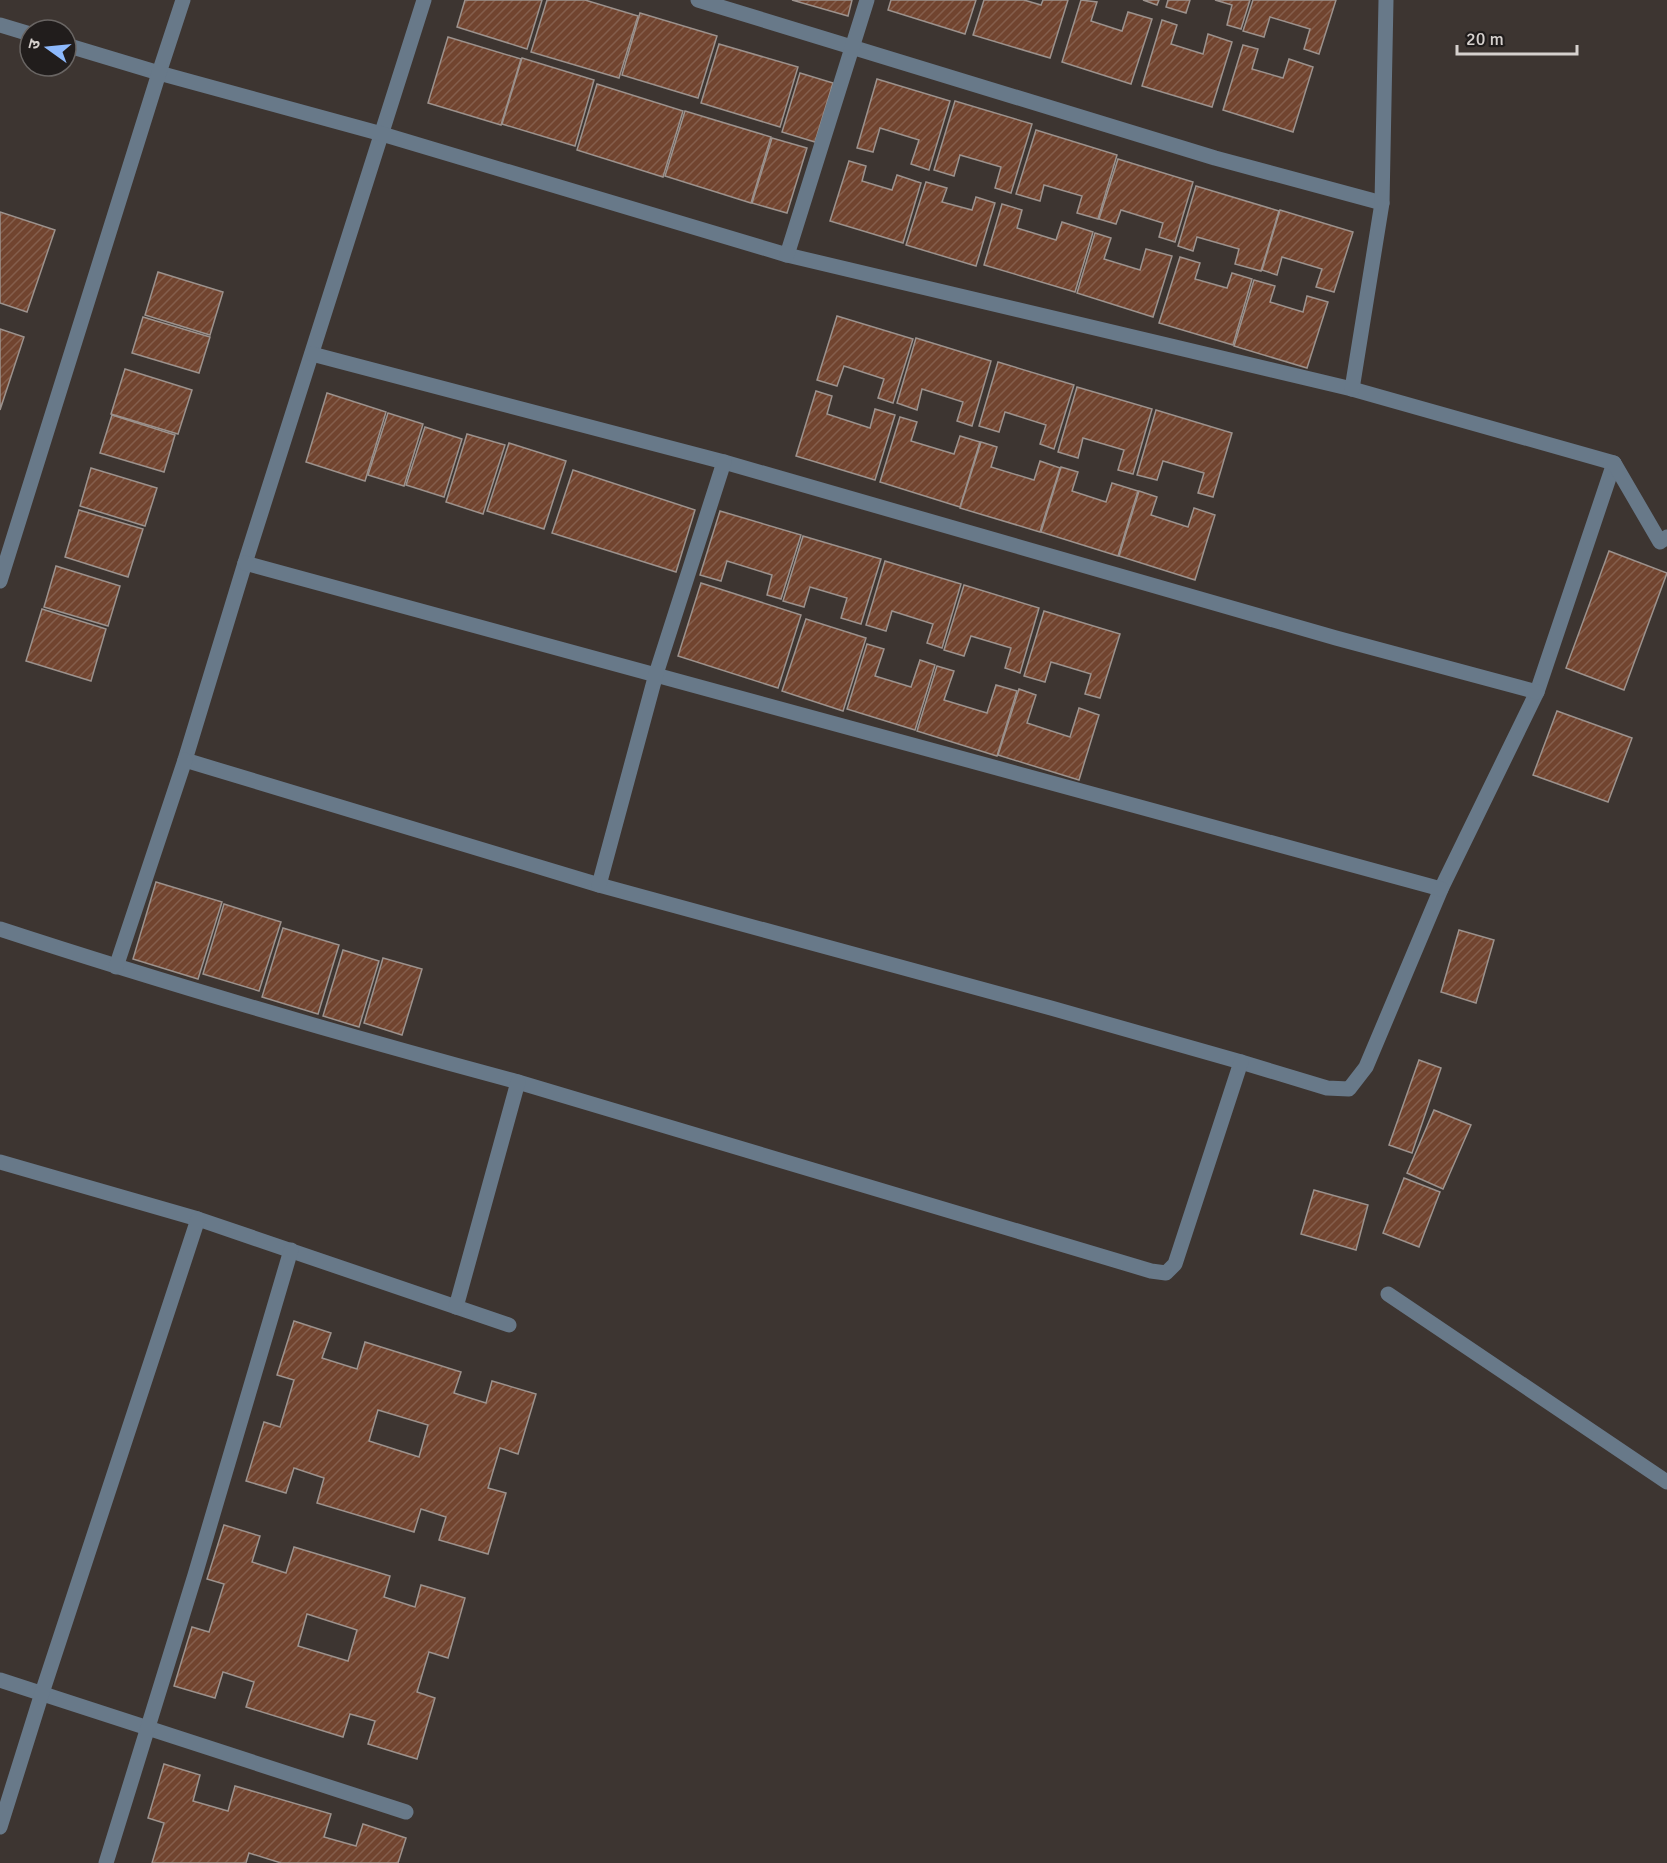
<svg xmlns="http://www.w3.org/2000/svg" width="1667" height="1863" font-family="Signika,'Noto Sans Devanagari',sans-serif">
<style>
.building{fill:url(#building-hatch);stroke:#9c928d;stroke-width:1.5;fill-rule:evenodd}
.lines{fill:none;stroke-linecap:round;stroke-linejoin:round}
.minor{stroke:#687989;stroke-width:15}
</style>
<defs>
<pattern id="building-hatch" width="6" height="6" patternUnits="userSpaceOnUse" patternTransform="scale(1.5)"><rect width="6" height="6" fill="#71442f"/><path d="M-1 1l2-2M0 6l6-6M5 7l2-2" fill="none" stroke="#845e4c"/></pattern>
</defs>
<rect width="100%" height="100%" fill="#3d3531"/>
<g class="building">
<polygon points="465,0 542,0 527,49 457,27"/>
<polygon points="547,0 585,0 638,16 619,78 531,52"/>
<polygon points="792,0 852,0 848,16"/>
<polygon points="891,0 976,0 965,34 888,10"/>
<polygon points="984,0 1024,0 1041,5 1043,0 1068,0 1050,58 973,35"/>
<polygon points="1081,0 1097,2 1091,21 1122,31 1128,12 1152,19 1131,84 1062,62"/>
<polygon points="1143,0 1159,0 1157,5"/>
<polygon points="1168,0 1190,0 1186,13 1166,7"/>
<polygon points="1215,0 1250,0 1241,29 1227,25 1232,5"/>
<polygon points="1253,0 1336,0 1319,54 1304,49 1310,29 1270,17 1264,37 1243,31"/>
<polygon points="640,13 717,36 698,98 622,75"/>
<polygon points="1162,20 1177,25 1171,44 1203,54 1208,34 1232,42 1212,107 1142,86"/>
<polygon points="448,37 521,59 501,125 428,103"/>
<polygon points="719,44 798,67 780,127 701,103"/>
<polygon points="1243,45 1258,49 1252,69 1283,78 1289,59 1313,67 1293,132 1223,110"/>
<polygon points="522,58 594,80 575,146 502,124"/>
<polygon points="800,73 833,83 815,142 782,132"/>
<polygon points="877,79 950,101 929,170 911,164 919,140 880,128 873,152 857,148"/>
<polygon points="597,84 683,111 663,177 577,150"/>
<polygon points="955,101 1032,124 1011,193 995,188 1001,167 960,155 954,176 934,170"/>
<polygon points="685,111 771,137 751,203 665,176"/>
<polygon points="1036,130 1117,155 1098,219 1077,213 1082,196 1044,185 1040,201 1016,194"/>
<polygon points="772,138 807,148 787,213 752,203"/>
<polygon points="1118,159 1193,182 1175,242 1159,237 1163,223 1121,210 1116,224 1099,219"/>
<polygon points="849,161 866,166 862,181 892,190 897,175 921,183 903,243 830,221"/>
<polygon points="926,182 947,188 942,202 972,210 976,197 995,203 976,266 906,245"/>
<polygon points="1196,186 1279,211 1261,271 1235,264 1239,249 1197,237 1193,251 1178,246"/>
<polygon points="1002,204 1022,210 1017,228 1056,240 1062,222 1093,232 1075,292 984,265"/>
<polygon points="1280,210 1353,232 1334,292 1316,287 1322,269 1282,257 1277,275 1262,270"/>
<polygon points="0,212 55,230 27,312 0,303"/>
<polygon points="1095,233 1111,238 1104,259 1140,270 1146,249 1172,256 1153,317 1077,293"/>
<polygon points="1180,257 1200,263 1195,279 1227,288 1232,273 1252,279 1233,345 1159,323"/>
<polygon points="158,272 223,292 210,335 145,315"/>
<polygon points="1254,280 1275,286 1270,302 1303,312 1307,296 1328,302 1307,368 1234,346"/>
<polygon points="837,316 913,339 893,403 878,398 884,379 844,366 837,386 817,380"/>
<polygon points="143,317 210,337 199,373 132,353"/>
<polygon points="0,329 24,337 0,410"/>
<polygon points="916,338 991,361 972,426 957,421 963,402 922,389 917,410 897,403"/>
<polygon points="998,362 1074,385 1054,449 1040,444 1046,425 1005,412 999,432 979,426"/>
<polygon points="125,369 192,390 178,434 111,414"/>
<polygon points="1077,387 1152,409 1133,474 1118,470 1124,450 1083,438 1078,458 1058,452"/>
<polygon points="816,391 832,396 827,414 870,428 875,409 895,415 875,480 796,456"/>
<polygon points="327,393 386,412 365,481 306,462"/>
<polygon points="1156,410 1232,433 1213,497 1198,493 1204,473 1163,461 1157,480 1137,475"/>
<polygon points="388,413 423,424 404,486 368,475"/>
<polygon points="112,415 175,435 164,472 100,453"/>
<polygon points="900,417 917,422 911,441 954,454 960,436 980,442 960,507 880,482"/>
<polygon points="425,427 462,439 444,497 406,485"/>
<polygon points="467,434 505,445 483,514 446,502"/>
<polygon points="981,442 997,447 991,467 1034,480 1040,461 1060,468 1040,532 960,508"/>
<polygon points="509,443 566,461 544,529 487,511"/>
<polygon points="1061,467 1078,472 1072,491 1106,502 1112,483 1138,491 1118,556 1041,532"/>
<polygon points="91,468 157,488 145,526 80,506"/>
<polygon points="573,470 695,510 676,572 552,533"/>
<polygon points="1139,491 1157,497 1151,515 1188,527 1194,508 1215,515 1195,580 1119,556"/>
<polygon points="79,510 143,529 128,577 65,557"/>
<polygon points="720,511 801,535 781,599 767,595 772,575 727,561 721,581 700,575"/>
<polygon points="803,536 881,559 861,624 841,618 847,598 810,587 804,607 783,601"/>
<polygon points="1609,551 1667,573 1624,690 1566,668"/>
<polygon points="885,561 961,584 942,648 927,643 933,624 892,611 886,631 866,625"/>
<polygon points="56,566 120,586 108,626 44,607"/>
<polygon points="701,583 801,615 778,688 678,656"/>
<polygon points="964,585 1039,608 1020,673 1005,668 1011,648 971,636 964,656 944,650"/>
<polygon points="42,609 106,629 91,681 26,661"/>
<polygon points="1044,611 1120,634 1100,698 1085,694 1091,674 1051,662 1045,682 1024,676"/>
<polygon points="806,619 866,638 843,711 782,691"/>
<polygon points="867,644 884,649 875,676 911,687 920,660 935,665 915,730 847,709"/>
<polygon points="937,666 954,671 944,700 987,713 996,685 1017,691 997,756 917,731"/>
<polygon points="1019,689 1036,695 1027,723 1070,737 1079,708 1099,715 1079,780 998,755"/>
<polygon points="1557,711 1632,738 1608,802 1533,775"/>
<polygon points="156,882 222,902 198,979 133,959"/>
<polygon points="224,904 281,922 259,991 203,974"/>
<polygon points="283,928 339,945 318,1014 262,997"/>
<polygon points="1459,930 1494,940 1476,1003 1441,992"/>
<polygon points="343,950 379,961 359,1027 323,1016"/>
<polygon points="383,958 422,969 402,1035 364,1023"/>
<polygon points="1419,1060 1441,1068 1412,1153 1389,1145"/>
<polygon points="1434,1110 1471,1125 1443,1189 1407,1173"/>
<polygon points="1404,1178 1440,1192 1419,1247 1383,1233"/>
<polygon points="1314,1190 1368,1205 1356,1250 1301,1234"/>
<path d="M294,1321L331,1333L322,1358L357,1369L365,1342L461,1372L454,1393L486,1403L492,1381L536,1394L518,1454L500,1448L488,1488L506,1493L488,1554L439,1540L446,1517L421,1509L414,1532L317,1503L324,1478L294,1468L286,1493L246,1481L264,1422L280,1427L294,1380L277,1375ZM378,1410L428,1425L419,1457L369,1441Z"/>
<path d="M224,1525L260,1536L252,1562L286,1573L294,1547L390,1576L384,1597L415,1607L421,1585L465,1598L448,1658L429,1652L417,1692L435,1698L417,1759L368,1744L375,1721L350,1714L343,1737L246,1707L254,1682L223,1672L215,1698L174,1686L192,1627L209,1632L224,1584L207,1579ZM307,1614L357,1630L348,1661L298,1646Z"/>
<polygon points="164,1764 200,1775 193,1801 228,1811 235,1786 331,1814 324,1837 356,1846 363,1824 406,1838 398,1863 281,1863 249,1853 246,1863 152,1863 164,1823 148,1818"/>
</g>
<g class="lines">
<g class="minor">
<polyline points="424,0 245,563 185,760 599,885 1051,1008 1241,1062 1327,1088 1349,1089 1366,1067 1441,889 1537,692 1614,463"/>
<polyline points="698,0 1215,158 1382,203"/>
<polyline points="0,25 30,34"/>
<polyline points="66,45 159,73 382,134 787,255 1352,389 1614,463 1660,542 1667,537"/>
<polyline points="787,255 867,0"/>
<polyline points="312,354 724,462 1336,638 1537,692"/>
<polyline points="1352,389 1382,203 1386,0"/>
<polyline points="245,563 1441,889"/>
<polyline points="0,581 159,73 183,0"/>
<polyline points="599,885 656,674 724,462"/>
<path d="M0,929C171,985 344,1035 518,1082L1151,1271L1166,1273L1175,1264L1241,1062"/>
<polyline points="116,967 185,760"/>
<polyline points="0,1162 198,1219 509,1325"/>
<polyline points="1388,1294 1667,1482"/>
<polyline points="456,1307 518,1082"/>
<polyline points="0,1680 406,1812"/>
<polyline points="0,1827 42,1693 198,1219"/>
<polyline points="106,1863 195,1575 291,1250"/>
</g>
</g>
<g transform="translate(48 48) rotate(285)"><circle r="28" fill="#211d1c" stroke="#696563" stroke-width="1.5"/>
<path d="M0-4.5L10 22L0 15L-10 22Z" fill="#8db9fc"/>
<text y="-9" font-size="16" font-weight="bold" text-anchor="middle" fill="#d6d1ce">उ</text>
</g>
<path d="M1457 45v9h120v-9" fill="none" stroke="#d6d1ce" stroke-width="3"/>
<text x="1466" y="45" font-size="18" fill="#d6d1ce" stroke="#211d1c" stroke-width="4.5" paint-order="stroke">20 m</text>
</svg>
